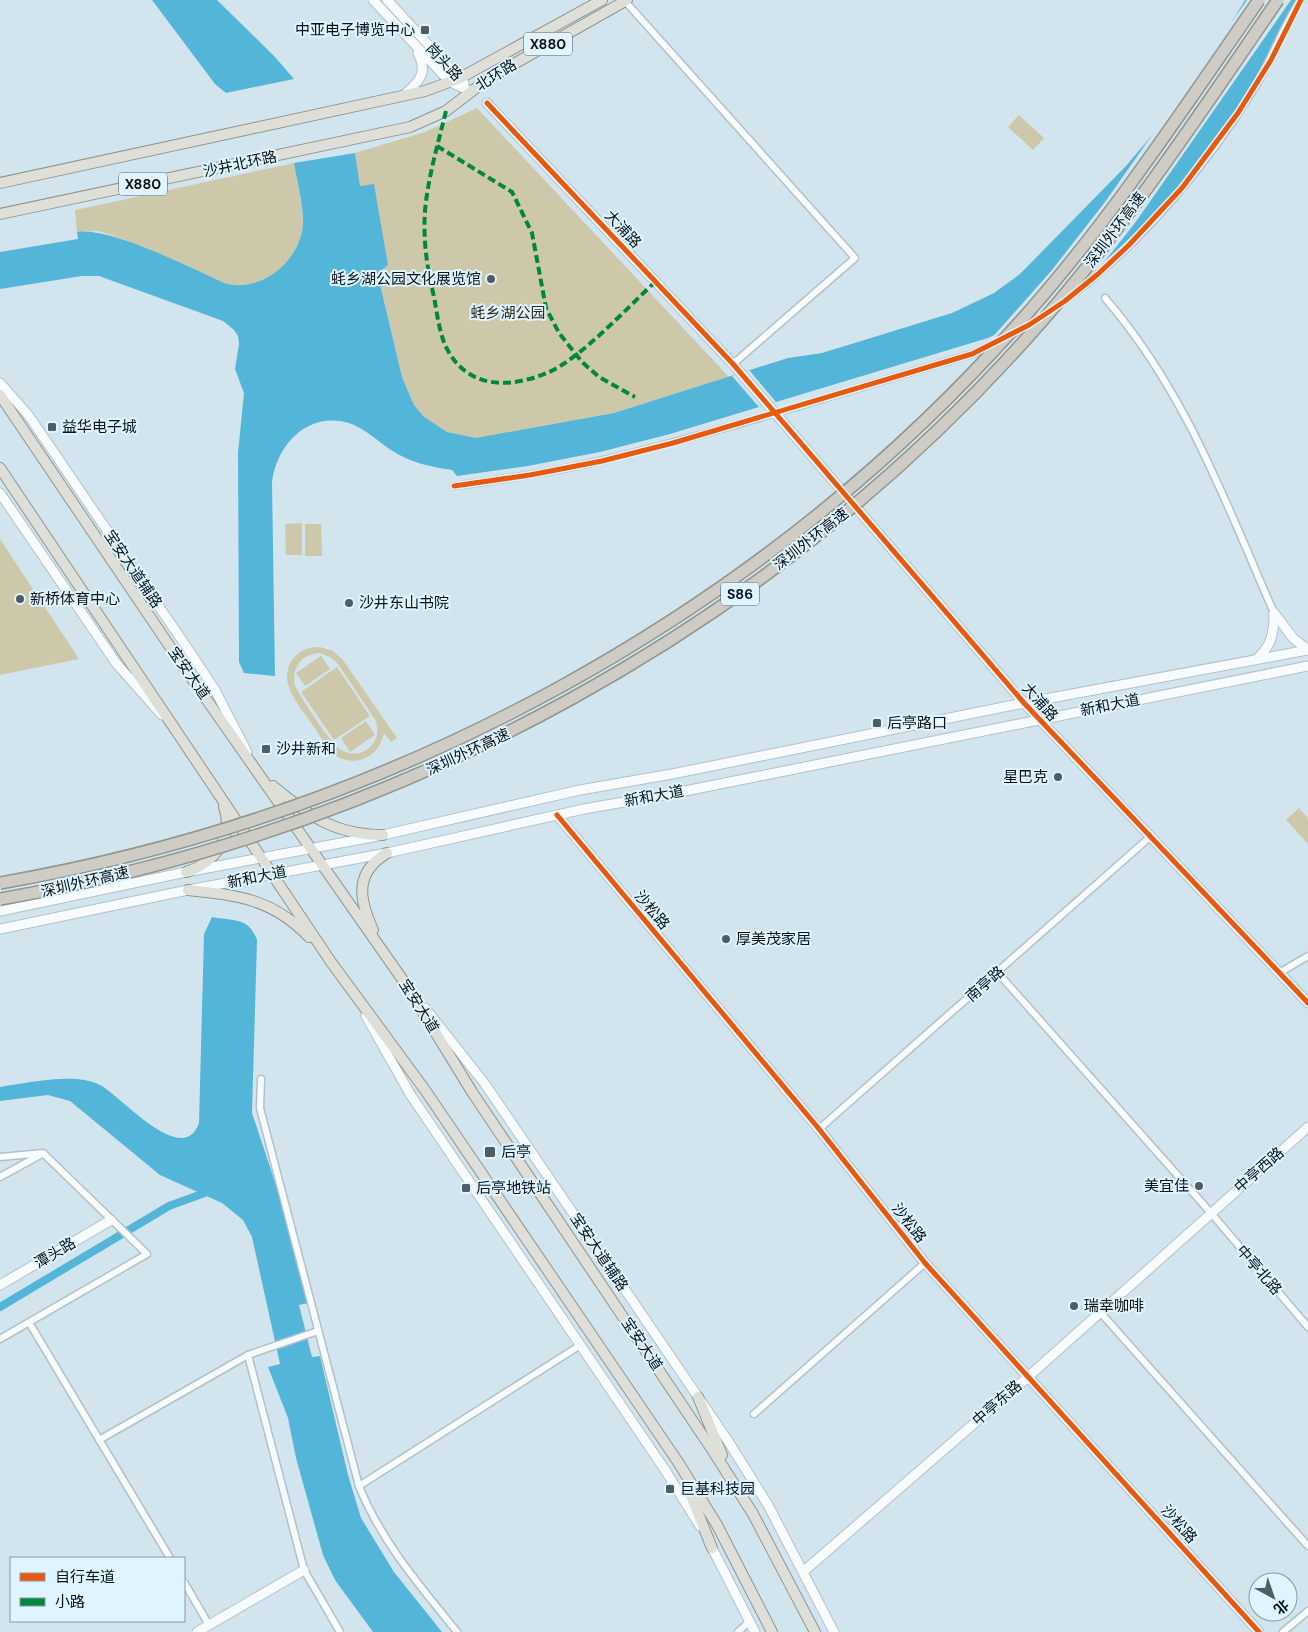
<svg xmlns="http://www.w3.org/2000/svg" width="1308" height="1632" font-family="'DM Sans','Noto Sans SC',sans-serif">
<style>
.green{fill:#cec8aa;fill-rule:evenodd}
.water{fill:#53b6d9}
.pier{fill:#d2e5ee}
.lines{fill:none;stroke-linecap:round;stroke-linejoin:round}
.canal{stroke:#53b6d9;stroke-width:8}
.street-casing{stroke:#b2c1c9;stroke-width:9}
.secondary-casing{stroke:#b2c1c9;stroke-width:11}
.primary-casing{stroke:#8f958f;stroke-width:12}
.street{stroke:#f8fbfc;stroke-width:6}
.secondary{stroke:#f8fbfc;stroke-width:9}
.primary{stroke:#dfdfda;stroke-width:10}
.highway-bridge-casing{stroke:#8f958f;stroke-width:14;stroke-linecap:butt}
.highway-bridge{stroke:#ceccc4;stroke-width:11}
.quiet{stroke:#00873e;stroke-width:4;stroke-dasharray:8 4;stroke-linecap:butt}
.cycleway-casing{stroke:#dff4fe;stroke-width:8}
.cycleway{stroke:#e8590c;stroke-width:5}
.poi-dot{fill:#4e5c64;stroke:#dff4fe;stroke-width:2}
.labels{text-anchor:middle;stroke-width:4;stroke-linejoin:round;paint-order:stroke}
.shield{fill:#dff4fe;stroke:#48565e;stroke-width:1}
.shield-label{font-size:14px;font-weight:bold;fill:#071319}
.poi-label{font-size:15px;fill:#071319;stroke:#dff4fe;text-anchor:start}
.street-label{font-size:15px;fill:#071319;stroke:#dff4fe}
.park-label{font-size:15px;fill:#2f2817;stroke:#dff4fe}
</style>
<rect width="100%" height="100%" fill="#d2e5ee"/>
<g class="green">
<polygon points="477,108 729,377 614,413 491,436 476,438 447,432 423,416 414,405 402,377 379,280 385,267 374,185 360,187 355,153 425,132"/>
<polygon points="1019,115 1044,138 1033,150 1008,127"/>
<path d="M294,163C297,181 302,199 303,217C305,257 265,292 227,284L112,235L98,231L77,232L75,210Z"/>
<polygon points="302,523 302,555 286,555 285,524"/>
<polygon points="305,524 321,524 322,556 305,556"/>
<polygon points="0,539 79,659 0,675"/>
<path d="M320,647L333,651L343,660L397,738L391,742L384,733C380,754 359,768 338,757C327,750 319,734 312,724C299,705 276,682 293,659C300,650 309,647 320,647ZM320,653L330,657L338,664L376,721C378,730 378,739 371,746C363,755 349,756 340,749C328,741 303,700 295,686C291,669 301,654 320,653Z"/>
<polygon points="321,656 330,669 305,686 296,673"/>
<polygon points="337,667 370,716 334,740 301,692"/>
<polygon points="366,721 375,735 350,752 341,738"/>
<polygon points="1299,808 1308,818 1308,844 1286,820"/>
</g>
<g class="water">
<polygon points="152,0 217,0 275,57 294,79 226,93 215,84"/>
<path d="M1245,0H1296C1279,27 1268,57 1252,84C1191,185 1097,288 988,338L670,434L600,452L528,466L457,476L452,470C430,467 409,462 391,450C377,441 366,429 349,423C308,411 277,444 272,482L275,676L244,673L239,662L238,453L244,393L235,369L239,344L238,336L234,330L223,321L99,276H82L0,289V252L78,239L77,232C112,227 192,269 227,284C265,292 305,257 303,217C302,199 297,181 294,163L355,153L360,186L374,184L388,265L382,270L379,280L402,377L414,405L423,416L447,432L476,438L614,413L788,358L822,353L952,313L994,293L1020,274L1126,166L1163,122L1228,28Z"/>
<path d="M212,917C233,921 249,917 257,940L252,1113L289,1224L308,1303L299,1305L312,1357L320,1356L348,1475L361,1518L394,1572L442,1632H373L335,1580L323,1555L296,1458L288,1418L268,1367L280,1364L252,1237L243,1220L222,1203L160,1175L70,1101L48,1095L0,1101V1087C28,1083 74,1072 100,1085C120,1095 183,1169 199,1123L204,934Z"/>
</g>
<g class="pier">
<polygon points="1247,0 1291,0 1135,223 1093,276 1046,311 990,340 1052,270 1105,202"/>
<polygon points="749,370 776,402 759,407 732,376"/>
</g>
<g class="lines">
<polyline class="canal" points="0,1307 169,1206 210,1191"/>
<defs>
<g id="street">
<polyline points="624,0 855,258 733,364"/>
<path d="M1105,298C1186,392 1225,501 1274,613"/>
<path d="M1064,301C1139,246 1207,166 1255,87C1272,59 1283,26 1301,0"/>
<polyline points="1011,335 1039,318"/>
<path d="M454,486C504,479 554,472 604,460C728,430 849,390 972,354L993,344"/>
<polyline points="998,973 1211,1213 1308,1327"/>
<polyline points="1279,973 1308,956"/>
<path d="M261,1079L260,1108L359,1486C381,1541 420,1586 457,1632"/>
<polyline points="819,1129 1150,837"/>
<polyline points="0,1157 43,1153 147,1254 0,1339"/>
<polyline points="0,1177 40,1155"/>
<polyline points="1100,1312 1308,1546"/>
<polyline points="30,1324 170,1558"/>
<polyline points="248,1355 304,1570 340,1632"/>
<polyline points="754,1414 925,1263"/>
<polyline points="99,1440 248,1355 318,1331"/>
<polyline points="359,1486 579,1346"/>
<polyline points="184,1582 209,1625"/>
<polyline points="738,1632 750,1621"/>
<polyline points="1283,1632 1308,1611"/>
</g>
<g id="secondary">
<polyline points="373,0 450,82 470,91"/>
<polyline points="387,0 464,83"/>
<path d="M403,96C418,83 429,73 418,53"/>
<polyline points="487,103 733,364 1024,703 1308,1003"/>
<polyline points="0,383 29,416 192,655 215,690 247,752"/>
<polyline points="0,493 116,663 162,715"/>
<polyline points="1274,613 1293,638 1308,650"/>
<path d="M1257,659C1272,645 1274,633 1274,613"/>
<polyline points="557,815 819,1129 925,1263 1259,1632"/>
<polyline points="0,911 186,872 383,835 580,790 672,774 1024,703 1308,650"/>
<polyline points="0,929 188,890 387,853 584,809 675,793 1308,666"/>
<polyline points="425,1008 485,1084 728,1441 768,1505 834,1632"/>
<polyline points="366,1016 410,1094 665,1470 700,1526"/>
<polyline points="0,1285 111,1220"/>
<polyline points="709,1542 755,1632"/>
<polyline points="804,1571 1029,1376 1308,1127"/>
<polyline points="197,1632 304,1570"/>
</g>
<g id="primary">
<polyline points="0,183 425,91 460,78 602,0"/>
<polyline points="0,214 410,127 446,111 489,78 627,0"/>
<polyline points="0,395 181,663 407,986 472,1092 713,1451 753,1514 815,1632"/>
<polyline points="0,468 331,962 425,1090 678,1462 717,1525 772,1632"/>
<path d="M273,786C309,816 335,835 383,835"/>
<path d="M186,872C215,863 234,837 224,807"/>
<path d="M188,890C237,895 273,899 309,937"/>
<path d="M373,930C359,899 354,873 387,853"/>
<polyline points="698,1397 722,1455"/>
<polyline points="688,1488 712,1548"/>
</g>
</defs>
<use href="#street" class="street-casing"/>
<use href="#secondary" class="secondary-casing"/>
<use href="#primary" class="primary-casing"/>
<use href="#street" class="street"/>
<use href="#secondary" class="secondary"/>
<use href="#primary" class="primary"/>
<defs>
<g id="highway-bridge">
<path d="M0,883C397,814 767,613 1032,308C1116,212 1186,105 1259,0"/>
<path d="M0,899C402,829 774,628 1043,320C1130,220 1203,109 1278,0"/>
</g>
</defs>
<use href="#highway-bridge" class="highway-bridge-casing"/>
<use href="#highway-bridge" class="highway-bridge"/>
<g class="quiet">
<path d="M446,111C438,144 428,177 425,211C423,241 427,268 434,297C437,313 439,330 445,345C466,390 510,389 549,372C581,358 628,307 655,282"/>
<polyline points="437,146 512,192 532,233 546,308 559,333 582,362 599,377 635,397"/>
</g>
<defs>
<g id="cycleway">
<polyline points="487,103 733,364 1024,703 1308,1003"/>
<polyline points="454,486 530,475 602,461 673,443 972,354 1029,325 1065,301 1098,274 1129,245 1182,188 1238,113 1271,60 1301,0"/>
<polyline points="557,815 819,1129 925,1263 1259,1632"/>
</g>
</defs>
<use href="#cycleway" class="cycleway-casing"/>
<use href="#cycleway" class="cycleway"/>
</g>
<g class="poi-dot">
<rect x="420" y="25" width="10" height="10" rx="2.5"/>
<circle cx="491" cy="279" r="5"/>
<rect x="47" y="422" width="10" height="10" rx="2.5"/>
<circle cx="20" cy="599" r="5"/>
<circle cx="349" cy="603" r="5"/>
<rect x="872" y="718" width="10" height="10" rx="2.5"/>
<rect x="261" y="744" width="10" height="10" rx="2.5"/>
<circle cx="1058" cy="777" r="5"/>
<circle cx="726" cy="939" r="5"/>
<rect x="484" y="1146" width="12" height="12" rx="2.5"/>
<circle cx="1199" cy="1186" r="5"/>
<rect x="461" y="1183" width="10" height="10" rx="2.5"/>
<circle cx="1074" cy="1306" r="5"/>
<rect x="665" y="1484" width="10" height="10" rx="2.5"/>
</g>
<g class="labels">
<g class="shield">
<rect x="524" y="32.5" width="48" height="23" rx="4"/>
<rect x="119" y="172.5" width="48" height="23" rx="4"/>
<rect x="721" y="582.5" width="38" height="23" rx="4"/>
</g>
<g class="shield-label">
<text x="548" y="49">X880</text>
<text x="143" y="189">X880</text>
<text x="740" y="599">S86</text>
</g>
<g class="poi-label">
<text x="415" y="35" text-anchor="end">中亚电子博览中心</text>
<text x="481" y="284" text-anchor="end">蚝乡湖公园文化展览馆</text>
<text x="62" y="432">益华电子城</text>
<text x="30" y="604">新桥体育中心</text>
<text x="359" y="608">沙井东山书院</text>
<text x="887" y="728">后亭路口</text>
<text x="276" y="754">沙井新和</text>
<text x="1048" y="782" text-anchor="end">星巴克</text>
<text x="736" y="944">厚美茂家居</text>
<text x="501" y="1157">后亭</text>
<text x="1189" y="1191" text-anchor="end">美宜佳</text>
<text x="476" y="1193">后亭地铁站</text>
<text x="1084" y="1311">瑞幸咖啡</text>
<text x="680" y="1494">巨基科技园</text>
</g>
<g class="street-label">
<text transform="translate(444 62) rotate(47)" y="5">岗头路</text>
<text transform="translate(496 75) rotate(-32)" y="5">北环路</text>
<text transform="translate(240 164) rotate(-12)" y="5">沙井北环路</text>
<text transform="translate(623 229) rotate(47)" y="5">大浦路</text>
<text transform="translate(1115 230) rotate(-53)" y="5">深圳外环高速</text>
<text transform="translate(811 539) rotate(-38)" y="5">深圳外环高速</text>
<text transform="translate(133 569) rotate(56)" y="5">宝安大道辅路</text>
<text transform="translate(189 673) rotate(55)" y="5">宝安大道</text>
<text transform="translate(1040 702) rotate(48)" y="5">大浦路</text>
<text transform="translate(1110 705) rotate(-11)" y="5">新和大道</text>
<text transform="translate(468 752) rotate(-25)" y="5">深圳外环高速</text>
<text transform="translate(654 796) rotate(-10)" y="5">新和大道</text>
<text transform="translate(257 877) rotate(-11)" y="5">新和大道</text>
<text transform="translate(85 882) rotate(-13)" y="5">深圳外环高速</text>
<text transform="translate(652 910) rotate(50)" y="5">沙松路</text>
<text transform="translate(985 984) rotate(-41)" y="5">南亭路</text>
<text transform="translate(419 1006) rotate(58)" y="5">宝安大道</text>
<text transform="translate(1259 1170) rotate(-41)" y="5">中亭西路</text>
<text transform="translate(909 1223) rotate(52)" y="5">沙松路</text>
<text transform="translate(599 1252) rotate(56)" y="5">宝安大道辅路</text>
<text transform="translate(55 1253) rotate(-31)" y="5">潭头路</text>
<text transform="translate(1259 1270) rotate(49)" y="5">中亭北路</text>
<text transform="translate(642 1344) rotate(56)" y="5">宝安大道</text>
<text transform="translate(997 1403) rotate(-41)" y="5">中亭东路</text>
<text transform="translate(1179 1524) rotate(48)" y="5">沙松路</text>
</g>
<g class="park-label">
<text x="508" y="318">蚝乡湖公园</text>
</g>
</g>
<rect x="10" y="1557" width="175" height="65" fill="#dff4fe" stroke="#899aa2"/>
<rect x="20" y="1573" width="25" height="8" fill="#e8590c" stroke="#899aa2"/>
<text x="55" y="1582" font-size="15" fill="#071319">自行车道</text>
<rect x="20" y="1598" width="25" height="8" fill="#00873e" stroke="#899aa2"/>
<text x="55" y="1607" font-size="15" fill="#071319">小路</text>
<g transform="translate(1273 1597) rotate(140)"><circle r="24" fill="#dff4fe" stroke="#899aa2"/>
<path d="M0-4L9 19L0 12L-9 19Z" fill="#4e5c64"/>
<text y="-8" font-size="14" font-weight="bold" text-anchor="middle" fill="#071319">北</text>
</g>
</svg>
